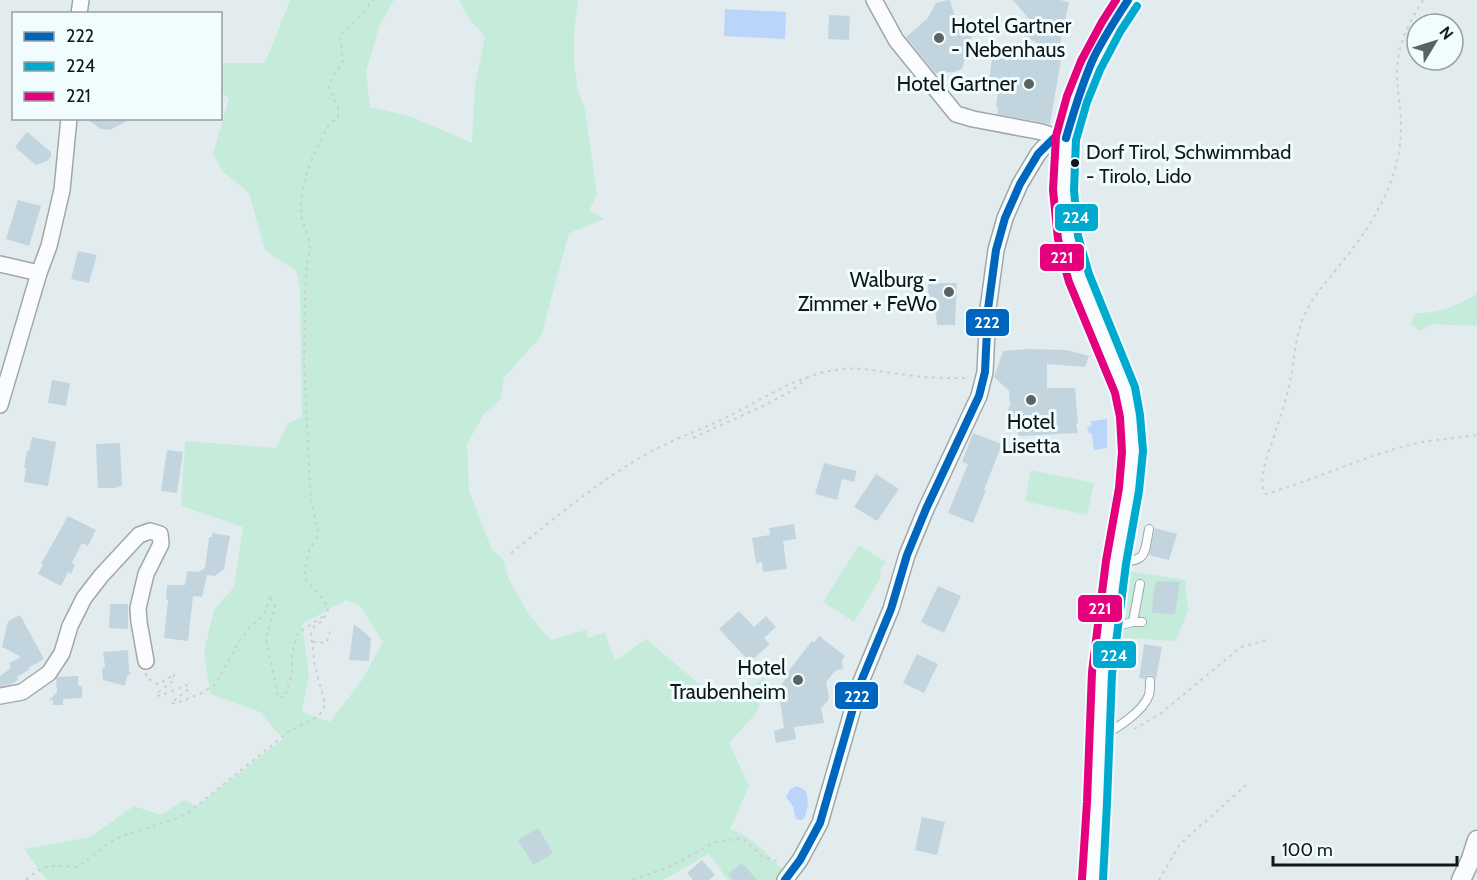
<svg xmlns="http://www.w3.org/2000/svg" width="1477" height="880" font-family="Cabin,sans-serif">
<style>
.green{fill:#c5ecda;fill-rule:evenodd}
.water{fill:#bad5f9}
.building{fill:#c2d5df}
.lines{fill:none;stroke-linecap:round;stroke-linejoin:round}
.service-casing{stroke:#9fa7a9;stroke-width:10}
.minor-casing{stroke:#9fa7a9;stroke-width:18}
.tertiary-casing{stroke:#9fa7a9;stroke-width:21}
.path{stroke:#cccfd0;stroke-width:2;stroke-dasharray:3 4.5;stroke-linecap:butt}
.service{stroke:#fbfcfd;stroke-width:8}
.minor{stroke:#fbfcfd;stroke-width:15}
.tertiary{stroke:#fbfcfd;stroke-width:18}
.bus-1-casing{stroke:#f0fcfe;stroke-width:12}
.bus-2-casing{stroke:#f0fcfe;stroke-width:12}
.bus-3-casing{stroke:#f0fcfe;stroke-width:12}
.bus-1{stroke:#0065bd;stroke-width:8}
.bus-2{stroke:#00a9ce;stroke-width:8}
.bus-3{stroke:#e5007d;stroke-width:8}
.poi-dot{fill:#5a6263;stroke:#f0fcfe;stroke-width:2}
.bus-dot{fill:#101718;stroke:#f0fcfe;stroke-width:2}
.labels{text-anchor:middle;stroke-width:6;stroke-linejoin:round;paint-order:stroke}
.bus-label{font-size:20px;fill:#101718;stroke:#f0fcfe;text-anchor:start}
.poi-label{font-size:21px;fill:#101718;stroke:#f0fcfe;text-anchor:end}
.line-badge{stroke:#f0fcfe;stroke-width:2}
.badge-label{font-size:16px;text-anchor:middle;font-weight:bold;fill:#fff}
</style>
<rect width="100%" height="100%" fill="#e2ecef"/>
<g class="green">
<path d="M290,0H394L380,24L366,71L370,107L412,117L472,143L475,86L485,37L468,17L459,0H578L574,32V62L577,87L585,109L597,195L589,210L604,219L569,233L541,336L504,378L500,400L484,414L467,444L469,491L492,550L503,559L509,580L528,613L539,627L551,640L586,630L588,638L605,632L615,661L646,639L703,687L735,698L766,676L757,712L729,743L749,786L730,829C745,835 755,842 767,854C773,860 778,867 786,870L777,880H728L709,854L663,880H47L24,849L90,837L134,806L161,815L184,800L197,806L283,739L260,712L210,694L204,652L214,610L234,587L243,527L181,506L185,441L276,448L288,423L302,417L300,287L296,271L265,250L249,193L222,171L213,154L229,99L221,91L222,63H265ZM346,600L360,606L383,642L362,680L330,722L302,712L309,675L302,624Z"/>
<path d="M1477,294V326L1432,324L1419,331L1411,323L1416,313C1443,313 1454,306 1477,294Z"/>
<polygon points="1031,470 1094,483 1087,515 1025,501"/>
<polygon points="859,545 886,562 880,570 881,577 854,622 823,602"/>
<polygon points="1122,570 1185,580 1188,610 1176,641 1112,637"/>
<polygon points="1086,732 1093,733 1094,866 1082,865 1082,762"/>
</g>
<g class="water">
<polygon points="725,9 786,12 785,39 724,36"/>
<polygon points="1107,419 1107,448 1094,450 1092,434 1089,433 1087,428 1092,425 1091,421"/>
<path d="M797,786L806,791C809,800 808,810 804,819L801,820L796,819L794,812V808L786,797L790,789Z"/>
</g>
<g class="building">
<polygon points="948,0 950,0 955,18 972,36 962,69 954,72 935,73 906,37 927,19 936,3"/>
<polygon points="1013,0 1060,0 1069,2 1058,54 1026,37 1029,19"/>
<polygon points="829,15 850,16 849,40 828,39"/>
<polygon points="1004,50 1061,60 1050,124 997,114 998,107 996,107 999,83 989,81 993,51 1003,53"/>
<polygon points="85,118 133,118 110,130 101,129"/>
<polygon points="27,132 51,152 51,157 47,161 36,165 15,147"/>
<polygon points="18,200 41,206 29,246 6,239"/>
<polygon points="78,251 97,255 89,283 71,279"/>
<polygon points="928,283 957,283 955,325 937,325 936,314 929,314"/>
<polygon points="1027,349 1067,350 1089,356 1085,367 1047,364 1047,388 1075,388 1078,423 1076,424 1078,433 1019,436 1008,408 1010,406 1009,391 994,377 1003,351"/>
<polygon points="52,380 70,383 66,406 48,403"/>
<polygon points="973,433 1002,444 984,490 986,490 973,523 948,513 968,464 962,462"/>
<polygon points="32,437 56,442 48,486 24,482 26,468 24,468 27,451 29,451"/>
<polygon points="120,443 122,486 116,487 117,488 98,488 96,444"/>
<polygon points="167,450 183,452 177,493 161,491"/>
<polygon points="824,463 857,471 854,482 842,479 837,500 815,494"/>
<polygon points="876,474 899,489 877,521 854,507"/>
<polygon points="68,516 96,530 88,546 82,543 72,563 75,565 71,574 68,572 61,586 38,574 43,565 41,564"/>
<polygon points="794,524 796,539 783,541 787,569 763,572 762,562 756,563 752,538 770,535 769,528"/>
<polygon points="1155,528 1177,534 1169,560 1149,555"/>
<polygon points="212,533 230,536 224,569 215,576 207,575 202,597 193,596 188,641 164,638 168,600 166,600 167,585 185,585 187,571 198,572 205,568 209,537 212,537"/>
<polygon points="1156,581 1180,582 1175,614 1152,613 1153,596"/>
<polygon points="938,586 961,596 944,633 921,622"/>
<polygon points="110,604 128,604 128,629 109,628"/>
<polygon points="739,611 754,627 766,616 776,627 764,638 770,644 750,662 719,629"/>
<polygon points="20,615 44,659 28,668 29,670 17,677 18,680 11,684 0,686 0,676 11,668 9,663 21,657 2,647 8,621"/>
<polygon points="354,624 371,638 369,661 349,660"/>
<polygon points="819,636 845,656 842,660 843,669 836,670 826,682 829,697 828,701 821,708 824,723 794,727 796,739 776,743 774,731 784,728 778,687 780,686 788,676 786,674 812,641 814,643"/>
<polygon points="1144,644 1162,647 1156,679 1151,675 1148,676 1145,679 1139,678"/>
<polygon points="128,650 129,671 131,674 127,676 125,686 103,680 102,669 105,667 103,652"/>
<polygon points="917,654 938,664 924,693 903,683"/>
<polygon points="78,676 78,686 82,686 82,698 63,699 63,705 53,705 53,700 49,700 57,692 56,679 58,677"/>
<polygon points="922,817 945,822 937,855 915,850"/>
<polygon points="538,828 553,853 533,865 518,840"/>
<polygon points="702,860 715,875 709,880 693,880 687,873"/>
<polygon points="742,863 757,880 733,880 728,874"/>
</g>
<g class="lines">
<defs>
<g id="service">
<path d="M1117,562C1147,561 1144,556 1149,529"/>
<polyline points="1133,622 1140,584"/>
<polyline points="1109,628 1133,622 1142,622"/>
<path d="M1101,736C1116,729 1143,712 1149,695C1150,691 1150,685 1150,681"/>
</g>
<g id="minor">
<polyline points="874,0 896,40 956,114 973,119 1042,132 1048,134 1053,139"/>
<polyline points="79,14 81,0"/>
<polyline points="0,264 39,273"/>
<polyline points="0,405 39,273 49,246 62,190 69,118"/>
<polyline points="0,696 22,692 49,673 62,653 70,626 84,598 101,576 139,535 150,531 160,534 161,544 146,574 138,608 139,622 146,661"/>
<polyline points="785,880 800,860 820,823 860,684 891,609 907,555 926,509 979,396 985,372 988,309 996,250 1005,218 1020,184 1038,154 1044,147 1053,139"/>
</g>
<g id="tertiary">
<polyline points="1092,880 1097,803 1102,673 1116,562 1129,489 1133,452 1130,416 1125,390 1079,278 1073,258 1068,238 1065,213 1063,190 1064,165 1066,138 1077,99 1090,66 1111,27 1128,0"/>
<polyline points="1461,880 1471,859 1477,840"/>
</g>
</defs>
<use href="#service" class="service-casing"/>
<use href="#minor" class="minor-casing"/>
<use href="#tertiary" class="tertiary-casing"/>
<g class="path">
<path d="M1423,0C1413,17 1402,34 1399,54C1394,77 1400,99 1401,122C1402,155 1392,185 1376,213C1364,236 1347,256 1331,276C1322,287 1313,297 1307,310C1296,330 1295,354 1291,376C1288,395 1281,414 1275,433C1271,447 1255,483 1266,494C1314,480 1360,458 1409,445C1432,439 1454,439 1477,435"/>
<polyline points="693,438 763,406 793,390 807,378"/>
<path d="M511,553C554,519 596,483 643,456C671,440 701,430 729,416C765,398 801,373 842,369C861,367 881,372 900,374C923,378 946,378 968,378"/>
<polyline points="313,642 326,643 330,632"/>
<polyline points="146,673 146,677 157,684 166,680 174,674"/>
<polyline points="174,674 173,681 156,694 160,696 187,685 189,689 171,703 177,703 200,694 216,684 238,643 250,627 264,615 270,595 275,607 266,638 278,697 285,697 292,673 292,653 298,633 325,615"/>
<polyline points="1134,729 1160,714 1241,647 1267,640"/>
<path d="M26,880C49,860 52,867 78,867L109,843L125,835L166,822L187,814L288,732L319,716L323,710L325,703L315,667L311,634L314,627L323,620L327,613L328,609L324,600L306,580L305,575V569L309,551L317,537L318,530L312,505L310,488L304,363L305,293L307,262L310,252L309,241L301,216V201L304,183L310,163L328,126L338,117V107L329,87L333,76L343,62L340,35L361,15L373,0"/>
<polyline points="633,880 671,866 715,842 742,838 762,856 781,863"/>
<polyline points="1159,880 1180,844 1246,785"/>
</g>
<use href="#service" class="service"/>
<use href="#minor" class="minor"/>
<use href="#tertiary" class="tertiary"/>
<defs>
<g id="bus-1">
<path d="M1066,138C1074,111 1082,83 1094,57C1104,37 1116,19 1128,0"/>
<polyline points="785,880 800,860 820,823 860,684 891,609 907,555 926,509 979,396 985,372 988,309 996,250 1005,218 1020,184 1038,154 1053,139"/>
</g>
<polyline id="bus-2" points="1103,880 1107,803 1112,674 1126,564 1139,491 1143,451 1140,415 1135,387 1089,274 1078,236 1074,190 1076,140 1087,102 1100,70 1120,32 1137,6"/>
<polyline id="bus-3" points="1082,879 1087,802 1092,672 1106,561 1119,488 1122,452 1120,417 1115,393 1069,282 1063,261 1058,239 1053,190 1056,136 1067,96 1081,61 1102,22 1116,0"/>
</defs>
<use href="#bus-1" class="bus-1-casing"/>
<use href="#bus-2" class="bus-2-casing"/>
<use href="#bus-3" class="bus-3-casing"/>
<use href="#bus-1" class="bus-1"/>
<use href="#bus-2" class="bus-2"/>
<use href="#bus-3" class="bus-3"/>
</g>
<g class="poi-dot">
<circle cx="939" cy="38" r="6"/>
<circle cx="1029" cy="84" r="6"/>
<circle cx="949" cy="292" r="6"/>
<circle cx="1031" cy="400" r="6"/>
<circle cx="798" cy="680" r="6"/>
</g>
<circle class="bus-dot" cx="1075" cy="163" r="5"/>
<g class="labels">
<g class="bus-label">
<text x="1086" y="159">Dorf Tirol, Schwimmbad<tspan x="1086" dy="24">- Tirolo, Lido</tspan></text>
</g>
<g class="poi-label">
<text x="951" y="33" text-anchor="start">Hotel Gartner<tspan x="951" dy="24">- Nebenhaus</tspan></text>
<text x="1017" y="91">Hotel Gartner</text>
<text x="937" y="287">Walburg -<tspan x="937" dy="24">Zimmer + FeWo</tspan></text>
<text x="1031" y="429" text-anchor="middle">Hotel<tspan x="1031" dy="24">Lisetta</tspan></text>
<text x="786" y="675">Hotel<tspan x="786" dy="24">Traubenheim</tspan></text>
</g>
</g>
<g class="line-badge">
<rect x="1054" y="203" width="45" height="29" rx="6" fill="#00a9ce"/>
<rect x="1039" y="243" width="46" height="29" rx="6" fill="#e5007d"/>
<rect x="965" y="308" width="45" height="29" rx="6" fill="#0065bd"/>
<rect x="1077" y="594" width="46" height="29" rx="6" fill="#e5007d"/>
<rect x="1092" y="640" width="45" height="29" rx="6" fill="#00a9ce"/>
<rect x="834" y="681" width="45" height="29" rx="6" fill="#0065bd"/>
</g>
<g class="badge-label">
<text x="1076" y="223">224</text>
<text x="1062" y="263">221</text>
<text x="987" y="328">222</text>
<text x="1100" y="614">221</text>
<text x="1114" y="661">224</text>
<text x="857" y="702">222</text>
</g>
<rect x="12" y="12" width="210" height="108" fill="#f0fcfe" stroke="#96a0a2" stroke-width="1.5"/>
<rect x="24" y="32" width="30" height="9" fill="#0065bd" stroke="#96a0a2" stroke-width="1.5"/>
<text x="66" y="42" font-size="18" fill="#101718">222</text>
<rect x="24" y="62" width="30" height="9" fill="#00a9ce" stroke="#96a0a2" stroke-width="1.5"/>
<text x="66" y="72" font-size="18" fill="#101718">224</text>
<rect x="24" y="92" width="30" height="9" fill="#e5007d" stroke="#96a0a2" stroke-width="1.5"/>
<text x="66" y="102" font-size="18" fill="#101718">221</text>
<g transform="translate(1435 42) rotate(52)"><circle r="28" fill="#f0fcfe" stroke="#96a0a2" stroke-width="1.5"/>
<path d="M0-4.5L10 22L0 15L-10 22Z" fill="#5a6263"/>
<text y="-9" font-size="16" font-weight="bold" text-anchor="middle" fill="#101718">N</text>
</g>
<path d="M1273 856v9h184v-9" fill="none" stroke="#101718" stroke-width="3"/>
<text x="1282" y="856" font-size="18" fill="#101718" stroke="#f0fcfe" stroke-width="4.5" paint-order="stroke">100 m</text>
</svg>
